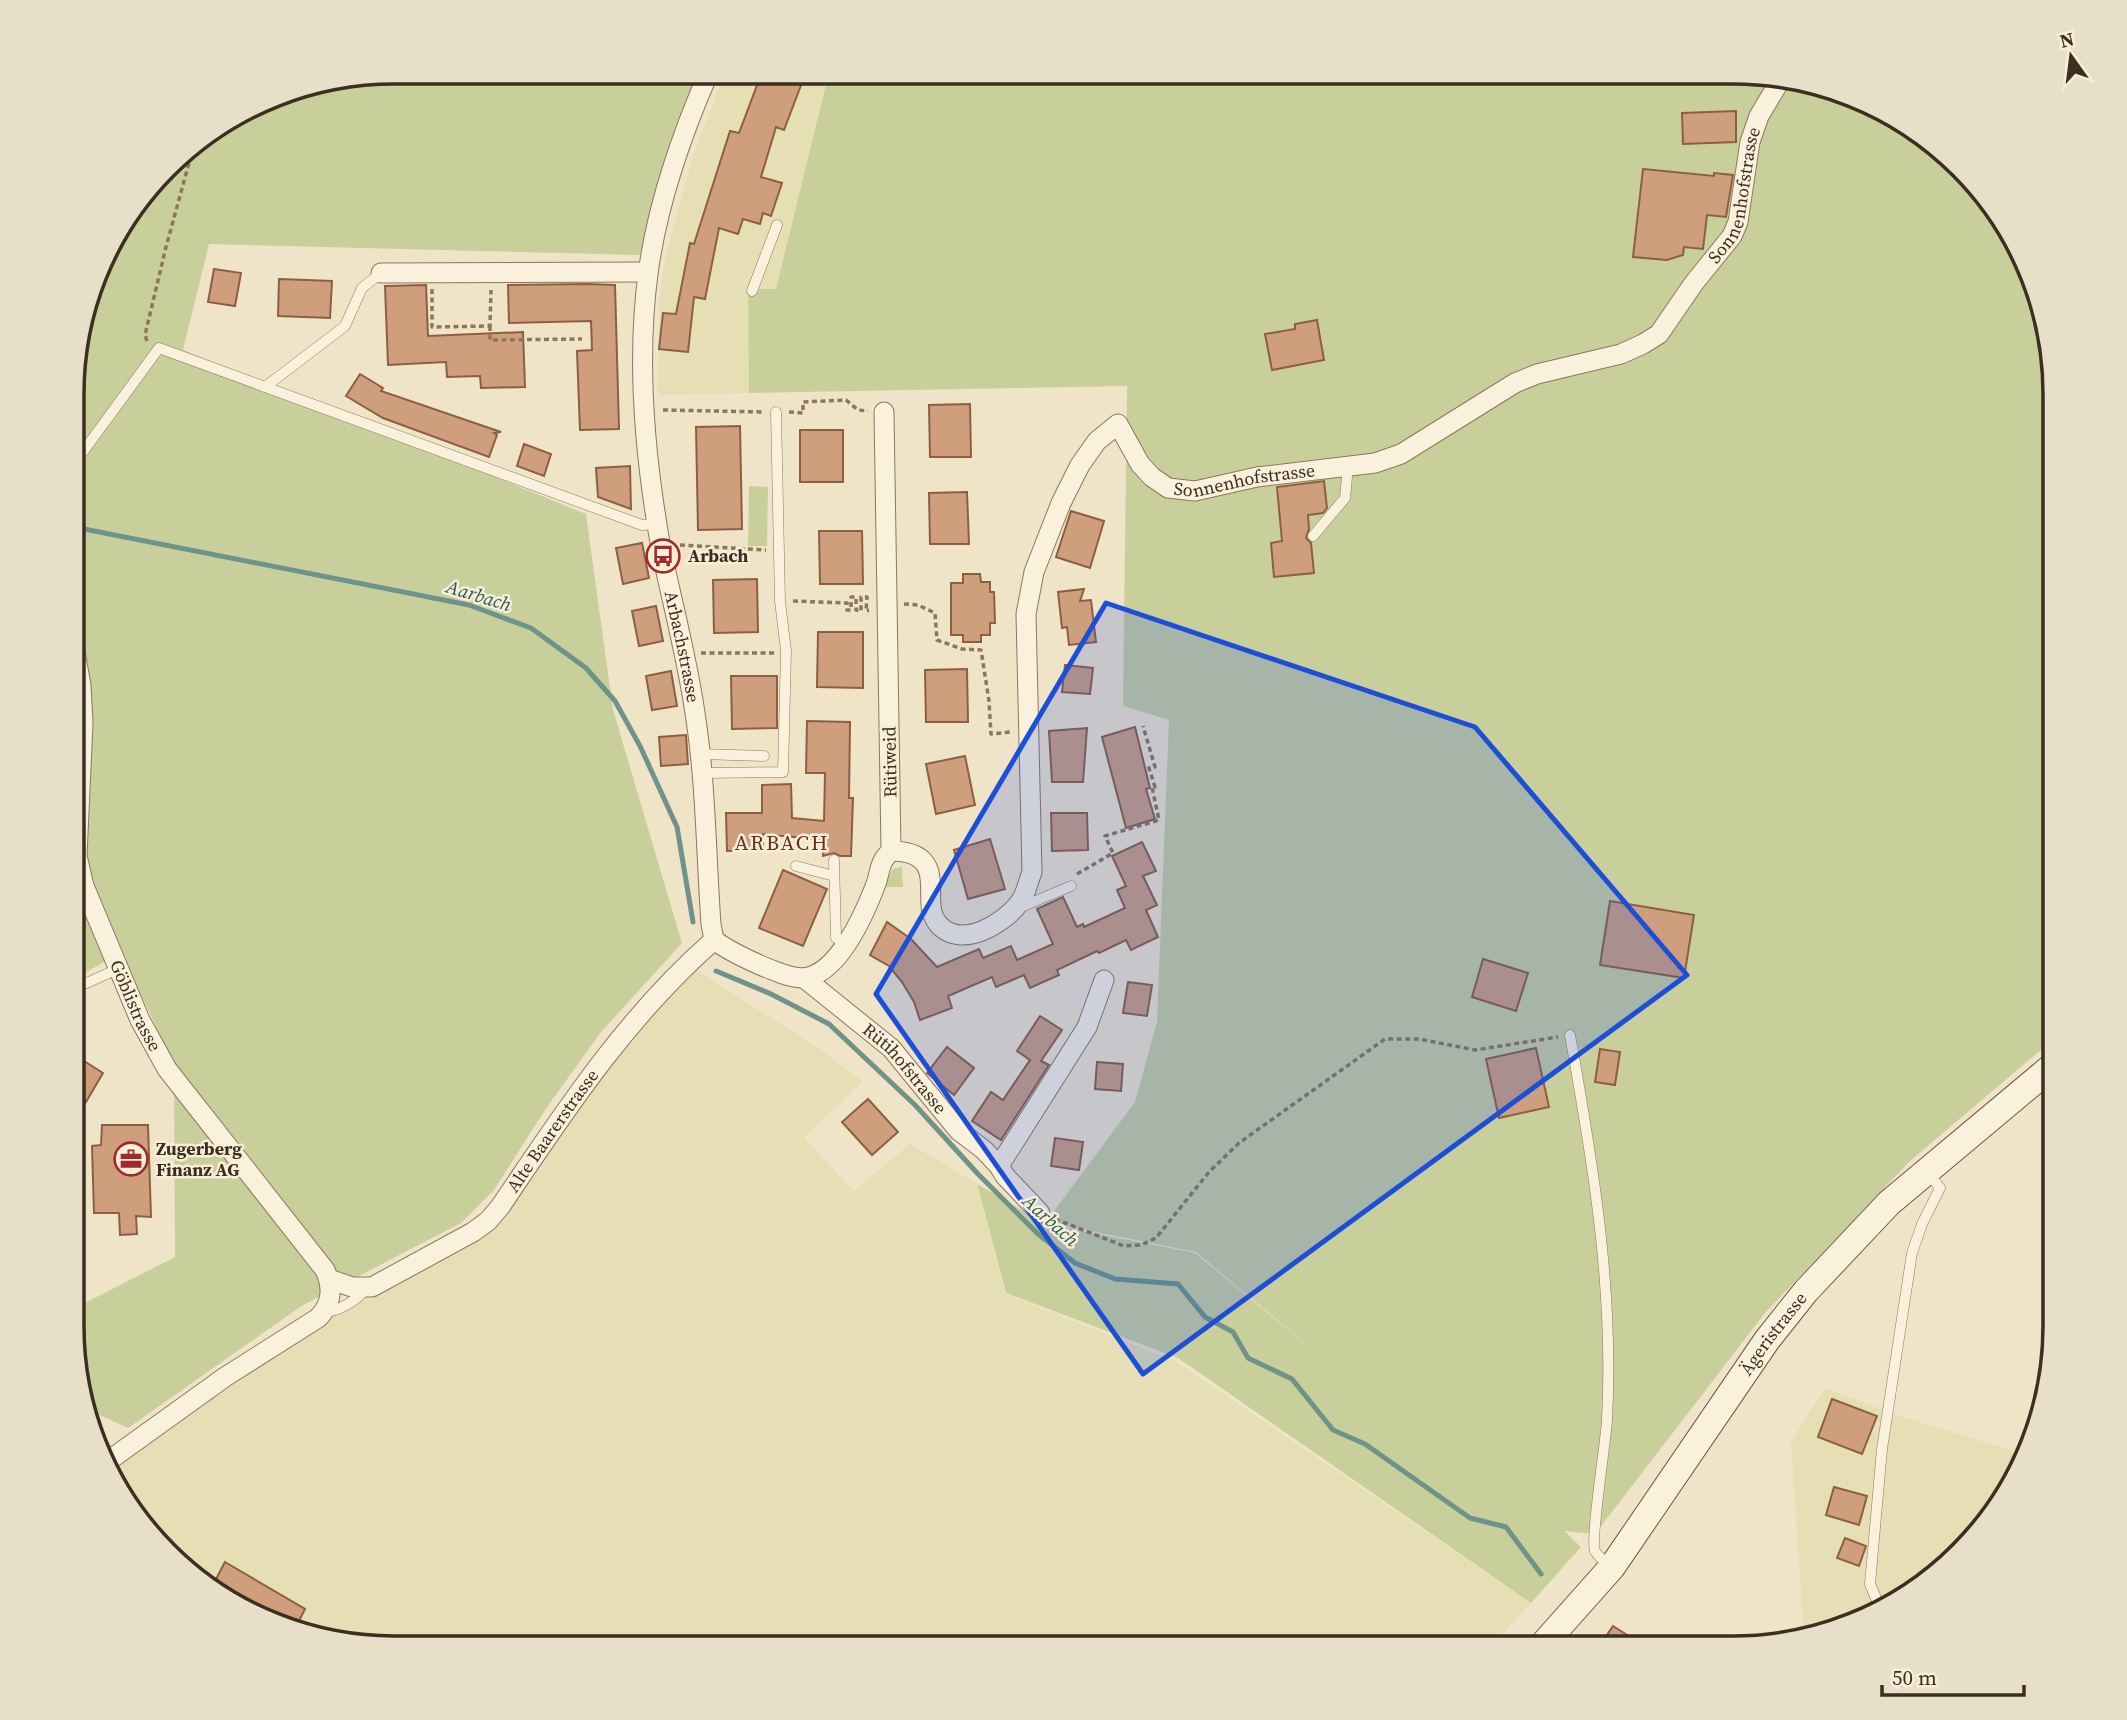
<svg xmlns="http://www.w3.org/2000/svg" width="2127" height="1720" font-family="'Source Serif 4',serif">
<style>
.farmland{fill:#e6deb5}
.green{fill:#c9cf9b}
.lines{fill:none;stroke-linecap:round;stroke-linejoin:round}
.stream{stroke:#6f938a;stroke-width:5}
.building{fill:#cf9f7d;stroke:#8d5f41;stroke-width:2}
.service-casing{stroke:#8d765c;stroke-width:11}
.minor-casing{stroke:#8d765c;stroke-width:21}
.secondary-casing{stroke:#6f573f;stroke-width:28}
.path{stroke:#8d765c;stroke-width:3.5;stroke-dasharray:5 3.5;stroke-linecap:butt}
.service{stroke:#faf1dc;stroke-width:10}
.minor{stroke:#faf1dc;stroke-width:19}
.secondary{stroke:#faf1dc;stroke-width:26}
.marked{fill:#1d4ed8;fill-opacity:0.2;stroke:#1d4ed8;stroke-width:5;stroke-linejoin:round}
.labels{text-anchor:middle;stroke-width:5;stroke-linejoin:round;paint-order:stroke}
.street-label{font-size:18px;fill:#3d2e20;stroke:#f7eed8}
.poi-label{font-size:18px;font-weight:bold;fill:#3d2e20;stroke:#f7eed8;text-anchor:start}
.water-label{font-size:19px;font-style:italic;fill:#2f5d5a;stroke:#f7eed8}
.quarter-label{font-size:21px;letter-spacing:2px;fill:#6b2e1e;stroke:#f7eed8}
.rim{fill:none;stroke:#3d2e20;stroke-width:3.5}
</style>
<rect width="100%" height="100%" fill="#f0e4c8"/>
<g class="farmland">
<polygon points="725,72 829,72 776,289 748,290 749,393 658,395 659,303 665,258 693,156"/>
<polygon points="691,967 812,1044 863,1081 804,1138 854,1191 910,1144 976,1183 1005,1294 1175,1361 1531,1603 1489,1648 374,1648 271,1624 167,1554 106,1470 351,1306 465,1249 494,1227 612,1058"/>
<polygon points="1825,1388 1896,1415 2014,1451 1990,1514 1961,1553 1856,1624 1804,1634 1791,1442"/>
</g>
<g class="green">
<polygon points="394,72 699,72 679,122 640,255 209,244 183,350 586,514 613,710 682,943 601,1032 545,1110 494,1190 461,1223 303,1305 128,1428 89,1410 72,1347 73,1309 175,1257 174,1064 121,953 73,979 75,352 115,233 182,152 290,89"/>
<polygon points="829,72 1753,72 1856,96 1960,166 2031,271 2055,394 2055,1038 1910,1161 1765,1313 1595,1534 1564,1531 1581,1547 1531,1603 1178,1358 1006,1293 977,1184 1046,1224 1195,1253 1325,1360 1196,1252 1046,1222 1135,1102 1157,1022 1169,720 1123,706 1127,386 749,393 748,289 776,289"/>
<polygon points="749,486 768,487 767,546 748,546"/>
<polygon points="902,867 903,887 884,887 892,869"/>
</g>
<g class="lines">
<g class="stream">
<polyline points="74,527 469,605 531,628 586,668 615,701 640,746 677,827 693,922"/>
<polyline points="716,971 771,994 829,1024 915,1105 978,1174 1038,1234 1075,1263 1115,1279 1178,1284 1205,1317 1233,1332 1248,1358 1292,1379 1333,1430 1365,1444 1470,1518 1506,1527 1541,1574"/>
</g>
</g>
<g class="building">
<polygon points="762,72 806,72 784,130 776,127 761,177 782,183 771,216 763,213 760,224 743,219 738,234 719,228 705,299 694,297 688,352 659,349 663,313 676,314 690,243 694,244 730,131 739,133"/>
<polygon points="1736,111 1736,142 1683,144 1682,113"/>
<polygon points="1643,169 1714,176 1714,173 1733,175 1726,217 1707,215 1703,249 1684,247 1683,255 1667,260 1633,257"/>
<polygon points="214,269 241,273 235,306 208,302"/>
<polygon points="279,279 332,281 330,318 278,316"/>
<polygon points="587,284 615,285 619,429 580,430 577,351 592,350 591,321 509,323 508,285"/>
<polygon points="426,285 428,336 523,332 525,387 481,388 480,376 447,377 446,362 388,365 385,286"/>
<polygon points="1317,320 1324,360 1272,370 1265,334 1295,329 1295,324"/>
<polygon points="360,374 383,388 381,391 501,432 494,433 497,435 489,457 383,418 346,396"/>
<polygon points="970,404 971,457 930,457 929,405"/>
<polygon points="740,426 742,529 698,530 696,427"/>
<rect x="800" y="430" width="43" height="52"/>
<polygon points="524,444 551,454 544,476 517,466"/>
<polygon points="630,466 631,509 598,497 596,468"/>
<polygon points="1324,481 1327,508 1323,513 1308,515 1309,529 1306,538 1311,543 1314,573 1274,577 1271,543 1282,541 1277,487"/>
<polygon points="967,492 969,544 930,544 929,493"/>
<polygon points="1071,511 1104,521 1090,568 1056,557"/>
<polygon points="819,531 862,531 863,584 820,584"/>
<polygon points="642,543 649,578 623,584 616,548"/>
<polygon points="963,574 980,574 981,582 990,582 990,592 994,592 995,623 990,623 990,635 981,635 981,642 963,642 963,635 951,635 951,583 963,583"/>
<polygon points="757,579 758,632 714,633 713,580"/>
<polygon points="1084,589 1080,601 1091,600 1096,642 1069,645 1067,627 1062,628 1058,592"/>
<polygon points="656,606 663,641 639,646 632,611"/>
<polygon points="818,632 863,632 863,688 817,687"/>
<polygon points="1065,665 1093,668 1090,694 1062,692"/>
<polygon points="967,669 968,722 926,722 925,670"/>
<polygon points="671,671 677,706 652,710 646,676"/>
<polygon points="731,676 777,676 777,728 732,729"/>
<polygon points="807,721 850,722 849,798 853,798 851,856 840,856 834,853 823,856 824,840 763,834 763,850 727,851 726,813 762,813 762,785 791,784 792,818 824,821 825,773 806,773"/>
<polygon points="1135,727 1150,788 1146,789 1155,819 1126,828 1102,737"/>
<polygon points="1087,728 1083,782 1052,782 1049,731"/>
<polygon points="686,735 688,764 661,766 659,737"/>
<polygon points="965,756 975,805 936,814 926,764"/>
<polygon points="1051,813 1087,813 1088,850 1052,851"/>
<polygon points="990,839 1005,889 968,899 954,850"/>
<polygon points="1142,842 1156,871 1143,876 1157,905 1146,910 1158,937 1131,950 1126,940 1099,953 1097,951 1057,970 1059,975 1030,988 1024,975 996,987 992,977 948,996 952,1008 920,1020 914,1002 902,982 889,966 870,955 887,922 911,939 937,967 979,949 983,958 1011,946 1017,960 1053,944 1037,909 1063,897 1077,927 1083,924 1084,927 1125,908 1117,890 1126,886 1112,856"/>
<polygon points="783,870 827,889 803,946 759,928"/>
<polygon points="1610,901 1694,915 1684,978 1600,965"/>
<polygon points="1483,959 1528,973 1516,1011 1472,997"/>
<polygon points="1128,982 1152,985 1147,1016 1123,1013"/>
<polygon points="1040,1016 1062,1030 1041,1061 1049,1065 1001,1140 972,1121 991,1092 1003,1100 1030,1060 1017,1051"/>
<polygon points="947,1047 974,1068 954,1095 927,1073"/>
<polygon points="1536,1048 1549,1107 1499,1118 1486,1059"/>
<polygon points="1600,1049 1620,1052 1615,1085 1595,1082"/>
<polygon points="73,1054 103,1073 73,1124"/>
<polygon points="1097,1062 1123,1064 1121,1091 1095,1089"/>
<polygon points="868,1099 898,1132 872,1155 842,1122"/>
<polygon points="102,1125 148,1125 151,1217 136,1216 137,1234 120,1235 119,1213 94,1213 92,1146 101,1145"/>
<polygon points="1055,1138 1083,1142 1079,1170 1051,1166"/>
<polygon points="1832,1399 1877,1416 1862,1454 1818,1437"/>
<polygon points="1834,1487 1867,1496 1859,1525 1826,1515"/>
<polygon points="1845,1538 1866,1546 1859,1566 1837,1558"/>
<polygon points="225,1562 305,1609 295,1629 271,1624 213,1585"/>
<polygon points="1613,1626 1632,1638 1626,1648 1598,1648"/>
</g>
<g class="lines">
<defs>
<g id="service">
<polyline points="752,291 777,225"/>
<polyline points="265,387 345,326 362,288 381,273"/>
<polyline points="74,464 159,348 642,525 658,524"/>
<polyline points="1313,536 1345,498 1348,466"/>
<polyline points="701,754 764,756"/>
<polyline points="702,773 783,772 786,651 780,601 776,412"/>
<polyline points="834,860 836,938 846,945"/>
<polyline points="796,866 834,876"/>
<polyline points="1019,908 1071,886"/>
<polyline points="73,989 118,969"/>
<path d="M1570,1035C1593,1163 1614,1289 1607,1420C1606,1440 1590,1542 1595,1551C1598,1557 1606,1562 1611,1566"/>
<path d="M324,1312C337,1312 358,1300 365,1289"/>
<polyline points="1931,1573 1997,1503"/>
<polyline points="1885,1604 1878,1603 1870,1584 1882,1449 1912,1253 1922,1224 1940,1188 1927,1171"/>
</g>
<g id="minor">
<path id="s1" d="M709,72C681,136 657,205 648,274C636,364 645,459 661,548C672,603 687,657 695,713C706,783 706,854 711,924L714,940"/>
<polyline points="381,273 648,272"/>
<path id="s2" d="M74,647L81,685L83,723L77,856L84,886L140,1020L167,1069L325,1270C333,1288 332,1304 318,1318L225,1377L104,1464"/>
<path id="s3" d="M891,851C905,851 922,854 928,869C935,887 924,910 940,926C963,949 1005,923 1020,902C1026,894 1028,882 1032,872L1026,614L1034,572L1061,503L1080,465L1097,441L1118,424L1140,464L1152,477L1168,488L1195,491L1257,477L1375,463L1401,454L1515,383L1537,374L1621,354L1643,344L1659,334L1694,283L1732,236L1738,222L1750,142L1759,116L1781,79"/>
<path d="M714,940C730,952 748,960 767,968C778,972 789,978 803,978C837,975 863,917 874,889C882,871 876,866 891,851L884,412"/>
<path id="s4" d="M804,978L891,1048L959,1131L984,1150L999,1166L1005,1176L1040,1213"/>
<polyline points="999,1166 1087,1027 1104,980"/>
<path id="s5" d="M329,1279L352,1287H372L473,1232L488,1221L500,1207C564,1112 627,1016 714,940"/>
</g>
<g id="secondary">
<path id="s6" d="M1540,1648L1612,1567L1767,1340L1806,1291L1889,1203L2055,1064"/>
</g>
</defs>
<use href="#service" class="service-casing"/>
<use href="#minor" class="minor-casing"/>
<use href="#secondary" class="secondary-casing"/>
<g class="path">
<polyline points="432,289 432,327 490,326 491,290"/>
<polyline points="490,326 490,340 582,339"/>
<polyline points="147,341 145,335 166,247 194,145"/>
<polyline points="663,410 764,412"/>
<polyline points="789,412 803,413 803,402 846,400 858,410 868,411"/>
<polyline points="680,545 766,550"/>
<polyline points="793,601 847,603 847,610 851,610 851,597 856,597 856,610 861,611 861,597 867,597 866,611 869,610"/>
<polyline points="904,604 918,605 935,613 937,640 962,649 981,650 989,701 991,734 1010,732"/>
<polyline points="701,653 774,653"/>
<polyline points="1077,874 1113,853 1105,836 1159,820 1152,787 1155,787 1149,768 1155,767 1143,726"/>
<polyline points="1055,1219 1124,1246 1141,1245 1156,1238 1209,1172 1239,1143 1385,1039 1419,1039 1475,1050 1558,1037"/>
</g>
<use href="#service" class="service"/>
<use href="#minor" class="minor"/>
<use href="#secondary" class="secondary"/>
</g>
<path class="marked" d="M1106,603L1475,727L1687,975L1143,1374L876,994Z"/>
<defs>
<symbol id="bus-ring" viewBox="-11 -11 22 22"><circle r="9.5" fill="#f7eed8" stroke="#9e2a2b" stroke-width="1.5"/><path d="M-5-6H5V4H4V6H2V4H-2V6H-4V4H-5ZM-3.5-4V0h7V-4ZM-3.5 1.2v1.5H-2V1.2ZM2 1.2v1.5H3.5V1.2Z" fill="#9e2a2b"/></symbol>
<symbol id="office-ring" viewBox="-11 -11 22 22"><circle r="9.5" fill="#f7eed8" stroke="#9e2a2b" stroke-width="1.5"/><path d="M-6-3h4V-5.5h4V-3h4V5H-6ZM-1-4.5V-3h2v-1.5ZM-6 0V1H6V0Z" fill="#9e2a2b"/></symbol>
</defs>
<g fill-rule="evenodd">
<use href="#bus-ring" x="644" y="537" width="38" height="38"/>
<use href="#office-ring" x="112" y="1140" width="38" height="38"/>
</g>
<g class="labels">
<g class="street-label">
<text dy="6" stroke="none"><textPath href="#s3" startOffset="1472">Sonnenhofstrasse</textPath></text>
<text dy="6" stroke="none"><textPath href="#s3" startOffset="863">Sonnenhofstrasse</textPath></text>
<text dy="6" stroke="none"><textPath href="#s1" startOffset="588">Arbachstrasse</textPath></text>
<text transform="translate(890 762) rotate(-91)" y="6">Rütiweid</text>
<text dy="6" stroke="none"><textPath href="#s2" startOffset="371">Göblistrasse</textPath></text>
<text dy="6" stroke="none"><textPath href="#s4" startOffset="136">Rütihofstrasse</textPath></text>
<text dy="6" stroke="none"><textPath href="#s5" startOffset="289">Alte Baarerstrasse</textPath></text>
<text dy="6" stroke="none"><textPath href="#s6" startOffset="392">Ägeristrasse</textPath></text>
</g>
<g class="poi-label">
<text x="688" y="562">Arbach</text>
<text x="156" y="1155">Zugerberg<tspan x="156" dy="21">Finanz AG</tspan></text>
</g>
<g class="water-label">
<text transform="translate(479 595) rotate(17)" y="7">Aarbach</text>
<text transform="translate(1051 1220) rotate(42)" y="7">Aarbach</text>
</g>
<g class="quarter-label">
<text x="782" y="850">ARBACH</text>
</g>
</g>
<path d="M0 0H2127V1720H0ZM394 84H1733A310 310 0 0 1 2043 394V1326A310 310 0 0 1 1733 1636H394A310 310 0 0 1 84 1326V394A310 310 0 0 1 394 84Z" fill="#e8dfc9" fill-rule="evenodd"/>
<path class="rim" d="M394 84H1733A310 310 0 0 1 2043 394V1326A310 310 0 0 1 1733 1636H394A310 310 0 0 1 84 1326V394A310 310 0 0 1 394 84Z"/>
<g transform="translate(2071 56) rotate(346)" stroke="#f7eed8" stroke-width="5" paint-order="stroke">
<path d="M0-5L12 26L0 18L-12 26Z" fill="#3d2e20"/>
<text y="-10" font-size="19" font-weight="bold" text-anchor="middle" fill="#3d2e20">N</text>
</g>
<path d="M1882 1685v10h142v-10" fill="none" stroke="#3d2e20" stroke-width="3.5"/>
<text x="1892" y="1685" font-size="21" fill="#3d2e20" stroke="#f7eed8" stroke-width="5" paint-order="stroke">50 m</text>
</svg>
